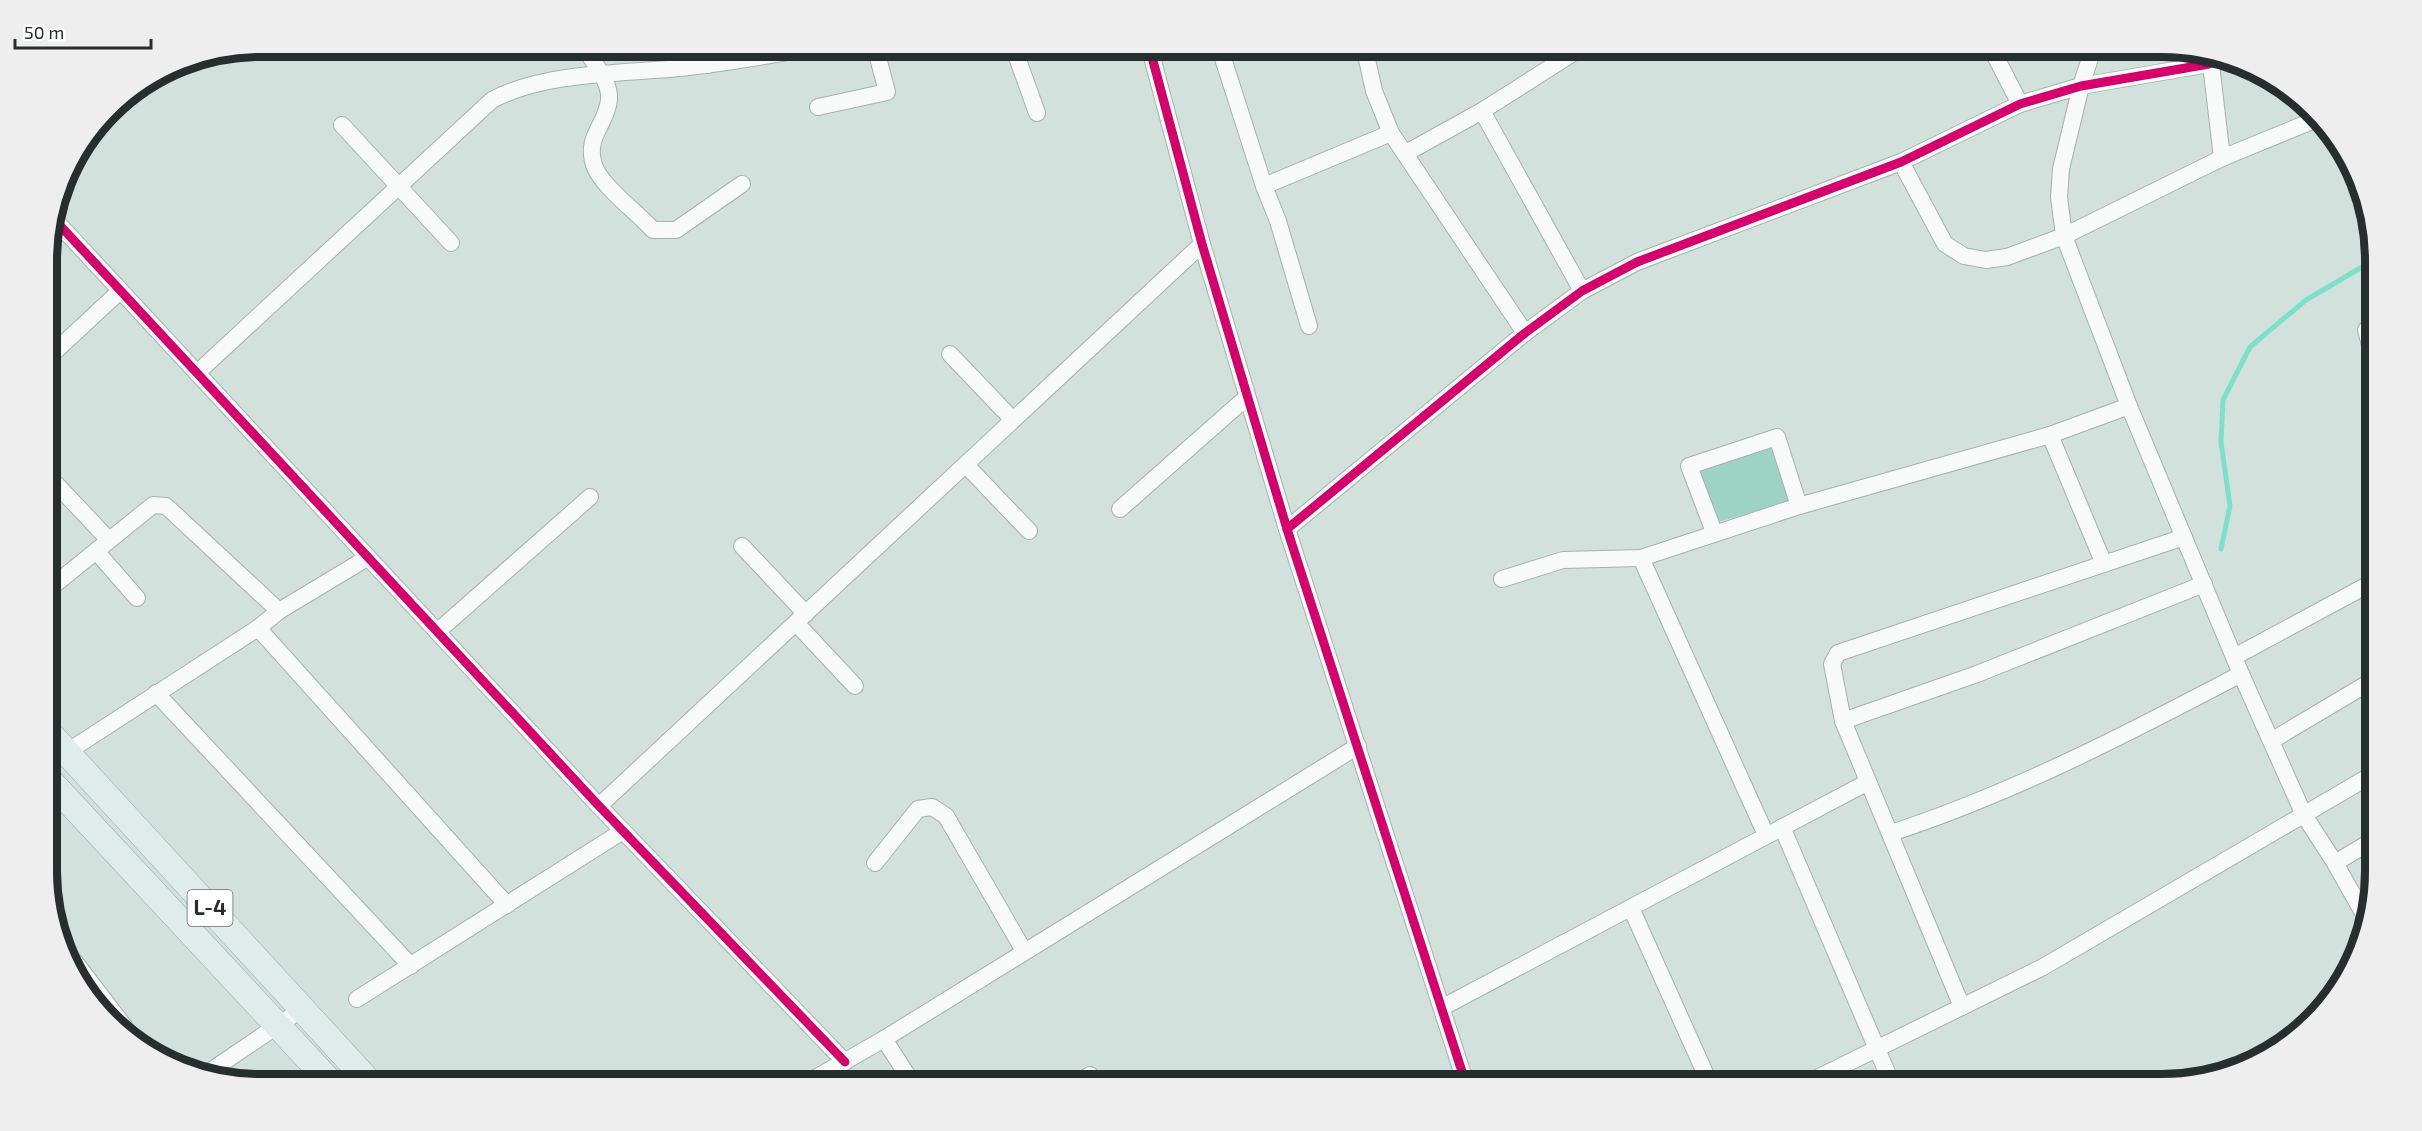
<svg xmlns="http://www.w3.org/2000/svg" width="2422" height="1131" font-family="'Exo 2',sans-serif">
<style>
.green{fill:#9dd3c5}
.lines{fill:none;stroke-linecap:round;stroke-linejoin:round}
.stream{stroke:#7ee0ca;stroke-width:5}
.street-casing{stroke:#a6b1ae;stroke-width:18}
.primary-casing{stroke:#96b0a9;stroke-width:27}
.street{stroke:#f8fafa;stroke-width:16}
.primary{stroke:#dfece9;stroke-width:26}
.cycleway-casing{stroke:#fff;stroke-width:13}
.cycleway{stroke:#d6006c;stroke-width:9}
.labels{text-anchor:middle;stroke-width:5;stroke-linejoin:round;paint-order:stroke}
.shield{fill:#fff;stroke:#676d6c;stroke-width:1.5}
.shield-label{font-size:21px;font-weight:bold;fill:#262f2d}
.rim{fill:none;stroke:#262f2d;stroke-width:8}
</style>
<rect width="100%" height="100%" fill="#d3e1dd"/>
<polygon class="green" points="1773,446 1789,502 1718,522 1699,471"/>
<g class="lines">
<polyline class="stream" points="2221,549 2230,506 2221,442 2223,400 2250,347 2306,300 2374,260"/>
<defs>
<g id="street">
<path d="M583,46C592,61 611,81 609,100C606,126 585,136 594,165C601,186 637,212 653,230H676L742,184"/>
<polyline points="706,46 708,65"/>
<polyline points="1013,46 1037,113"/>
<polyline points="1149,46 1202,244 1287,529 1466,1084"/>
<polyline points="1219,46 1264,186 1391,133"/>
<polyline points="1364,46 1374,91 1391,133 1525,333"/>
<polyline points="1990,46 2020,104"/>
<polyline points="2094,46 2081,86 2061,169 2059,197 2064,236 2129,406 2241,674 2304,815 2335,863 2366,918"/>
<polyline points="2210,56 2222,158"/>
<polyline points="818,107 887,92 875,46"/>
<polyline points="1482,111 1582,291"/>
<polyline points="342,125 451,243"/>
<polyline points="1406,153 1482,111 1584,46"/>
<polyline points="1901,162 1945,244 1964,256 1986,260 2007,257 2064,236 2222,158 2317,119"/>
<polyline points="1264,186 1278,221 1309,326"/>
<polyline points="54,219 599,806 845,1062"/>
<polyline points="2374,328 2366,330 2374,360"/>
<polyline points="950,354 1013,420"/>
<polyline points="47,359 120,291"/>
<path d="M197,373L492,100C545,72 619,74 679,68C728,63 776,54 824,46"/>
<polyline points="2050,435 2104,564"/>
<polyline points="966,465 1029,531"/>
<polyline points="56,484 109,540"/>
<polyline points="1120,509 1247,397"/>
<polyline points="1287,529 1525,333 1582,291 1637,262 1901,162 2020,104 2081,86 2209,64"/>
<polyline points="1714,532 1689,466 1777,437 1799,506"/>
<polyline points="742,546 806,614"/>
<polyline points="96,551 137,598"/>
<polyline points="1641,558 1766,835"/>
<polyline points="1502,579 1563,560 1641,558 1799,506 2050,435 2129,406"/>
<polyline points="48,585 54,585 153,505 166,506 279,611"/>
<polyline points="796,623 855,686"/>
<polyline points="258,628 507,905"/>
<polyline points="437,632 590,497"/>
<polyline points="2234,657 2375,581"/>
<polyline points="156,693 411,966"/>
<polyline points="1843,721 1977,674 2204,584"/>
<polyline points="2271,741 2375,679"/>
<polyline points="67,752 258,628 279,611 367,558"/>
<polyline points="599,806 1202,244"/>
<polyline points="1782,827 1892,1084"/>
<path d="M1891,833C2013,793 2127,734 2241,674"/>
<polyline points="875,863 918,809 932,807 946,816 1024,951"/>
<polyline points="2335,863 2375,839"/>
<polyline points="1631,908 1710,1084"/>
<polyline points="75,962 124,1026"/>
<polyline points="357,999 623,831"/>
<polyline points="1443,1007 1868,782"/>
<polyline points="1962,1007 1843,721 1832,664 1838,653 2184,537"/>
<polyline points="884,1039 913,1084"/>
<polyline points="206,1074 302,1009"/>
<polyline points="805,1084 884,1039 1358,746"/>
<polyline points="1075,1084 1090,1075"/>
<polyline points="1693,1084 1708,1078"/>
<polyline points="1805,1084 2043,967 2375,773"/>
</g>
<g id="primary">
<polyline points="48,732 371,1084"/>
<polyline points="48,779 332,1084"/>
</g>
</defs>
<use href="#street" class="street-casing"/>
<use href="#primary" class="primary-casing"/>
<use href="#street" class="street"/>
<use href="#primary" class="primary"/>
<defs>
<g id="cycleway">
<polyline points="1149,46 1202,244 1287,529 1466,1084"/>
<polyline points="54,219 599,806 845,1062"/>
<polyline points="1287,529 1525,333 1582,291 1637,262 1901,162 2020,104 2081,86 2209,64"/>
</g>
</defs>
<use href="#cycleway" class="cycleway-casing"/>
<use href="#cycleway" class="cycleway"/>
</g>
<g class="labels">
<rect class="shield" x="187.5" y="890" width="45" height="36" rx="4.5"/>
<g class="shield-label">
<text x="210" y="915">L-4</text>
</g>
</g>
<path d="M0 0H2422V1131H0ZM260 57H2162A203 203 0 0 1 2365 260V871A203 203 0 0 1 2162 1074H260A203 203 0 0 1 57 871V260A203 203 0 0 1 260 57Z" fill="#eee" fill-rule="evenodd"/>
<path class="rim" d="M260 57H2162A203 203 0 0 1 2365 260V871A203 203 0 0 1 2162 1074H260A203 203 0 0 1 57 871V260A203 203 0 0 1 260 57Z"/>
<path d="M15 39v9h136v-9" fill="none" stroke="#262f2d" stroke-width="3"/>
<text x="24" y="39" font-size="18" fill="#262f2d" stroke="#ffffff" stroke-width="4.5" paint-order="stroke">50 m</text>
</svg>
